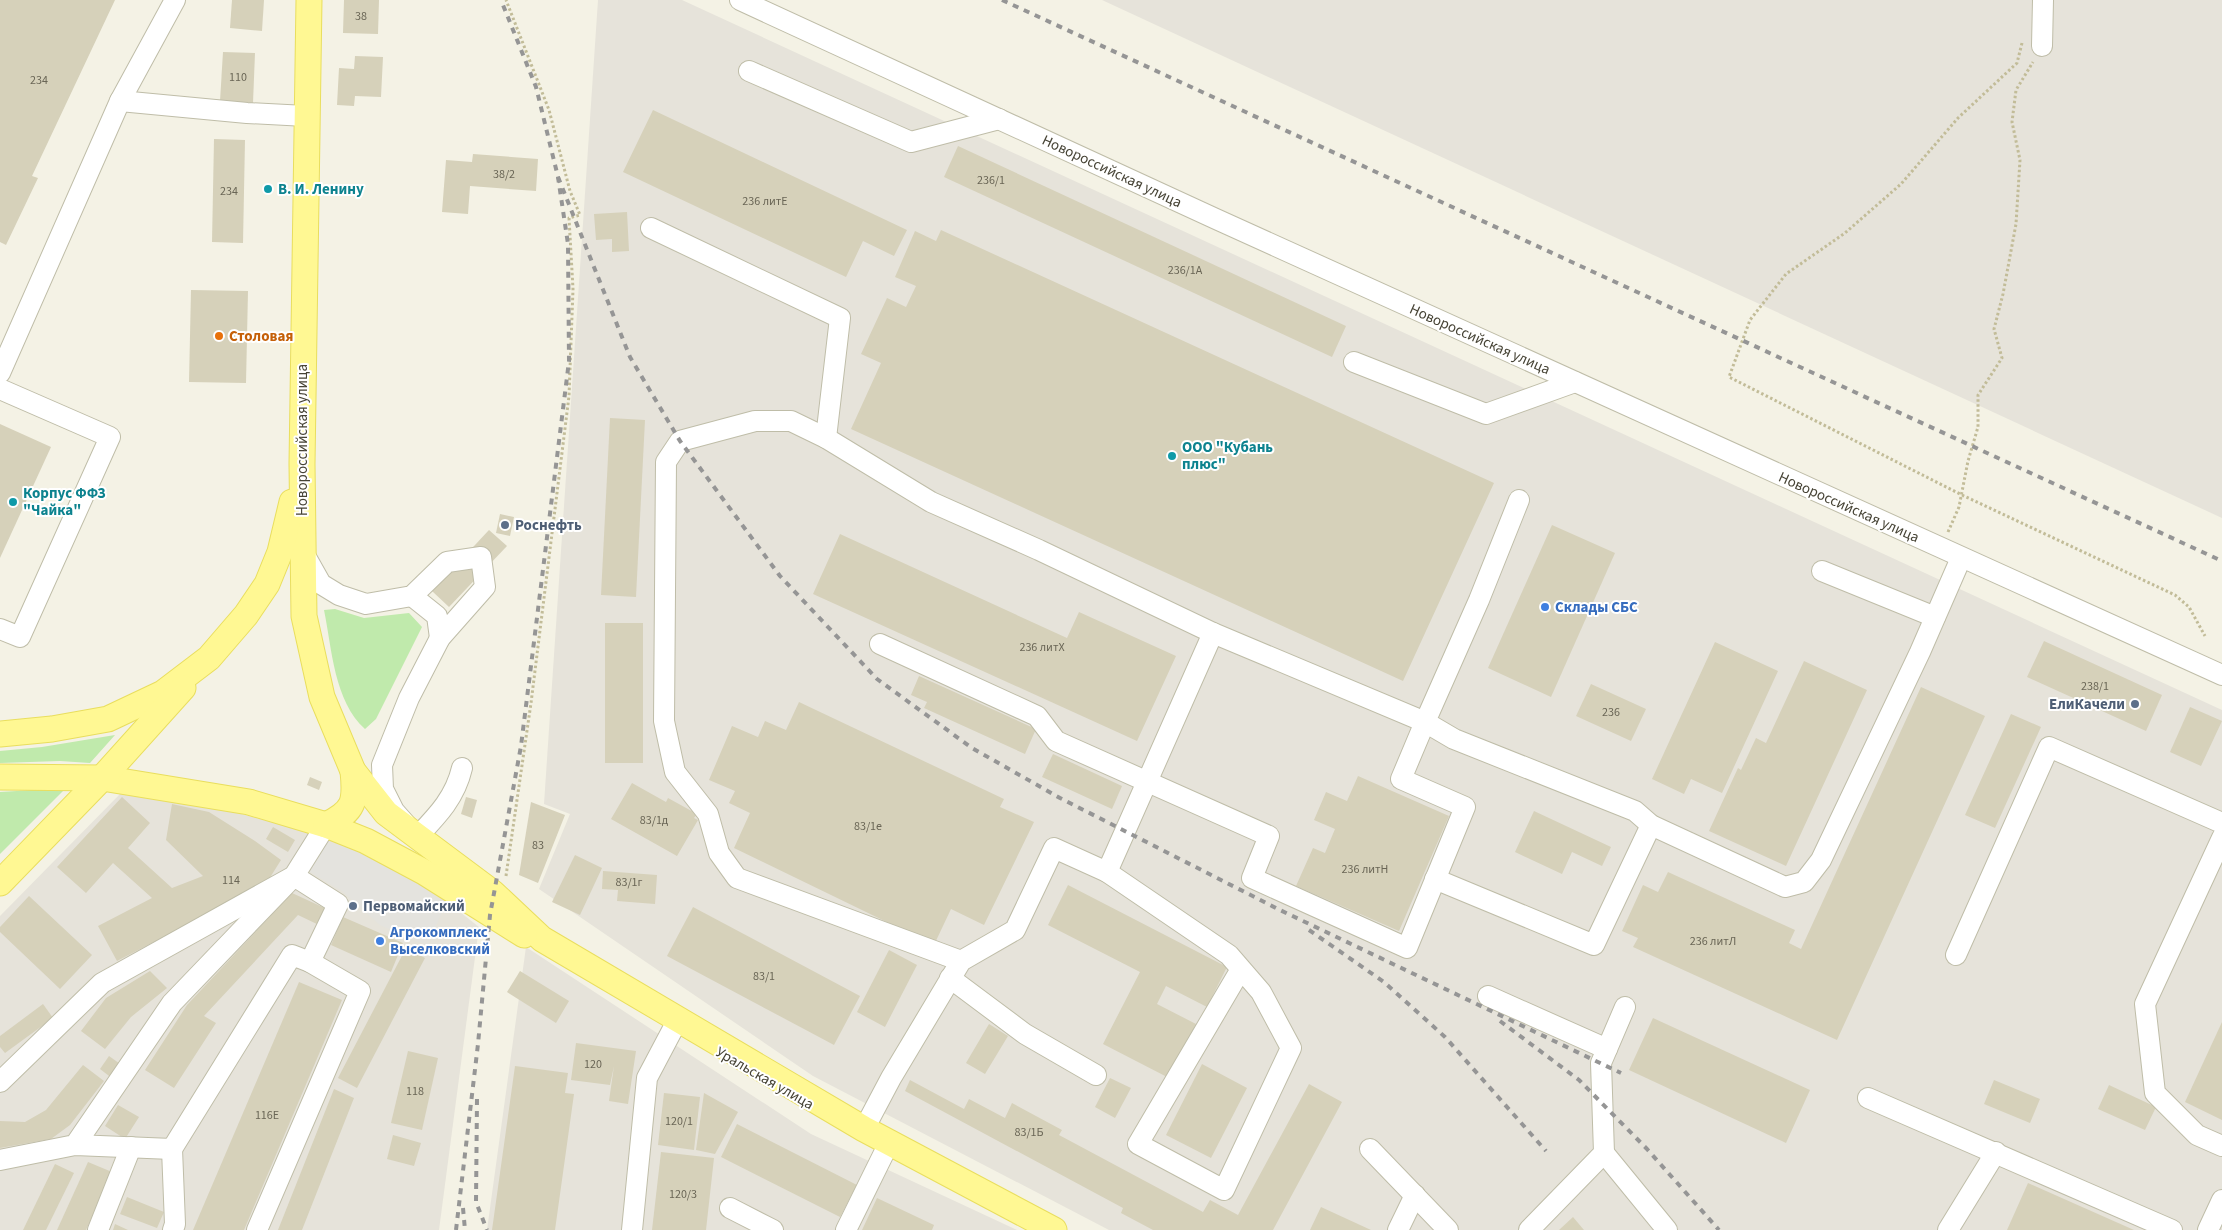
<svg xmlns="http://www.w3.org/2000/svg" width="2222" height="1230" font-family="'Source Sans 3',sans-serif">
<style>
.industrial{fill:#e6e3da}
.green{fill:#c0eaac}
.parking{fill:#e4e3de}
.building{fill:#d6d1ba}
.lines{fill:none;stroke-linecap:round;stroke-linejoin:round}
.minor-casing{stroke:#bfbda8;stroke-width:22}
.major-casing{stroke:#e9de5e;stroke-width:27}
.path{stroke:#c2bc98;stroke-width:3;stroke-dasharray:2.5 2.5;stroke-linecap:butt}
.minor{stroke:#fff;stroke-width:20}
.major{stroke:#fff893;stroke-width:25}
.rail{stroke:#959595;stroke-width:4;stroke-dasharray:6 6;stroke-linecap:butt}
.culture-dot{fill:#0f9aa8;stroke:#fff;stroke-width:2}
.food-dot{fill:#e8710a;stroke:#fff;stroke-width:2}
.service-dot{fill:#5c6f8a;stroke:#fff;stroke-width:2}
.shop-dot{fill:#3f7fe0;stroke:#fff;stroke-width:2}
.labels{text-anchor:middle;stroke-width:4;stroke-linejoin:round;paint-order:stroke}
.number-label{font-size:12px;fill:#6a6656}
.street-label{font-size:15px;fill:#464335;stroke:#fff}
.culture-label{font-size:15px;font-weight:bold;fill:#0d838f;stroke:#fff;text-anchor:start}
.food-label{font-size:15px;font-weight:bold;fill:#c56008;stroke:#fff;text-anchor:start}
.service-label{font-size:15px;font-weight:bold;fill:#4e5e75;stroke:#fff;text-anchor:start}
.shop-label{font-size:15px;font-weight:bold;fill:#366cbe;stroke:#fff;text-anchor:start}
</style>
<rect width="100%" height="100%" fill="#f4f2e5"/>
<g class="industrial">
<polygon points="598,0 682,0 2222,710 2222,1230 1109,1230 813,1076 539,889 570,814 544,804"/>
<polygon points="1102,0 2222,0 2222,518"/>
<polygon points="120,794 238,813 319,835 355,847 432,890 479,927 439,1230 0,1230 0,916"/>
<polygon points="526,947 811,1134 1017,1230 487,1230"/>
</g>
<g class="green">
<path d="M335,609L364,618L409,613L422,627L376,719L365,729C334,701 332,649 324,610Z"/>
<polygon points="115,735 90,763 60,761 0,763 0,751 42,747"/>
<polygon points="66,788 0,854 0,792"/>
</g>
<polygon class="parking" points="317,841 347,847 403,874 445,904 428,946 380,925 342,891 300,866"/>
<g class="building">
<polygon points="0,0 115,0 32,176 38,178 6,245 0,242"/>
<polygon points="232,0 264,0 262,31 230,28"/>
<polygon points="344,0 379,0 378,34 343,33"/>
<polygon points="223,52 255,53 253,103 220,101"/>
<polygon points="355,56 383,57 381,97 355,96 354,106 337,105 339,68 354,69"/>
<polygon points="653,110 907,230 894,256 863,241 846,277 623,172"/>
<polygon points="214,139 245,140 243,243 212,242"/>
<polygon points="958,146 1346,326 1332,357 944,177"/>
<polygon points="473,154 538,159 536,191 470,186 468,214 442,212 446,160 472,162"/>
<polygon points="627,212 629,251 612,252 612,239 596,240 594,214"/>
<polygon points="941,230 1494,483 1403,681 851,429 881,363 861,354 887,298 906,307 916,286 895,277 915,231 936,241"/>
<polygon points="191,290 248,291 246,383 189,382"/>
<polygon points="610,418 645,420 636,597 601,595"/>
<polygon points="0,424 51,447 0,558"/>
<polygon points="500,514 514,517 510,536 496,533"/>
<polygon points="1552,525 1615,553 1551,697 1488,668"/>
<polygon points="489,530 507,546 449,607 432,591"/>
<polygon points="840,534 1067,638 1079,612 1176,656 1137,741 813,594"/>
<rect x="605" y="623" width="38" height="140"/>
<polygon points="2044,641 2162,695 2146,731 2027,677"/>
<polygon points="1715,642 1778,671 1722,793 1691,779 1684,794 1652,779"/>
<polygon points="1804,661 1867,690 1786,866 1709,831 1738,768 1741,770 1756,738 1766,743"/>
<polygon points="919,676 1036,729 1025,754 924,708 927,702 911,695"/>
<polygon points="1591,684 1646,709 1631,741 1576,716"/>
<polygon points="1921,687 1985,716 1837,1040 1633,947 1638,938 1622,931 1643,885 1658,892 1668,872 1795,930 1789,943 1801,949"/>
<polygon points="799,702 1004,799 1000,807 1034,822 984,925 951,909 934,945 734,848 750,813 729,803 735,791 709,780 732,726 758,737 765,721 786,730"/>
<polygon points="2190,707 2222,721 2201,766 2170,752"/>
<polygon points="2011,714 2041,727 1995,828 1965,815"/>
<polygon points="1053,754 1122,786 1112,809 1042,777"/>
<polygon points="1358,776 1449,816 1399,931 1296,886 1313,848 1325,853 1335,829 1314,820 1326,792 1347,801"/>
<polygon points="310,777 322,782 319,790 307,785"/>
<polygon points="632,783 666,802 668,798 697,814 694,818 698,820 677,856 611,819"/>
<polygon points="122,797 150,823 128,848 172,888 203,876 166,840 172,804 209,812 255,841 281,860 266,884 117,961 98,926 152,898 113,863 86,893 57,867"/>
<polygon points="466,797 477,800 472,818 461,814"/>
<polygon points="531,802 565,815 538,883 519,875"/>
<polygon points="1534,811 1611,847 1602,866 1572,852 1562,874 1515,852"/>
<polygon points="273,827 295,840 288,852 266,839"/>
<polygon points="575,855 602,868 580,915 552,902"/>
<polygon points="603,871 657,875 655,904 617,901 618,890 602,889"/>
<polygon points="1068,885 1227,967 1207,1007 1166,986 1157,1004 1196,1024 1169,1078 1103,1044 1140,972 1048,925"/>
<polygon points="292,893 329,910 321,926 298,915 204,1016 216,1023 174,1088 145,1070 187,1005"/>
<polygon points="29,896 92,955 60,989 0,932 0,927"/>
<polygon points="693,907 860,996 834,1045 667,956"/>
<polygon points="343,917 403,943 391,972 331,945"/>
<polygon points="406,948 425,958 357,1088 338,1078"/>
<polygon points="889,950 917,965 885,1027 857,1012"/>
<polygon points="150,971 167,988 131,1017 105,1049 81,1031 106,998"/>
<polygon points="520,971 569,1001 556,1023 507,992"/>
<polygon points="299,982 342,1000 244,1230 193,1230"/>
<polygon points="43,1004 53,1018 5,1053 0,1047 0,1036"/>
<polygon points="1653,1018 1810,1090 1786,1143 1629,1070"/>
<polygon points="2222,1022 2222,1120 2185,1102"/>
<polygon points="989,1024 1008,1036 985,1074 966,1063"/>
<polygon points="576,1043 636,1051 628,1104 609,1101 614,1066 610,1085 571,1080"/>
<polygon points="408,1051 438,1058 422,1130 391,1123"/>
<polygon points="109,1056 123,1066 113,1079 100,1069"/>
<polygon points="1202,1064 1247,1088 1211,1158 1166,1135"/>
<polygon points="83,1065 104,1081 70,1125 51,1139 0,1148 0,1121 25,1122 46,1110"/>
<polygon points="515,1066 568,1073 565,1093 574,1094 555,1230 492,1230"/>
<polygon points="1110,1078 1131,1088 1115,1118 1095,1107"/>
<polygon points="910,1080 964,1109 969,1099 1005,1118 1012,1103 1062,1130 1059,1135 1203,1212 1210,1200 1238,1215 1309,1084 1342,1102 1273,1230 1153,1230 1121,1213 1123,1208 905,1091"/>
<polygon points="1994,1080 2040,1099 2030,1123 1984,1104"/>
<polygon points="2109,1085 2156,1107 2145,1130 2098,1109"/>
<polygon points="334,1089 354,1098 302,1230 278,1230"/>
<polygon points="664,1093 700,1097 694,1150 658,1145"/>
<polygon points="704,1093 738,1112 715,1154 696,1150"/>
<polygon points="118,1105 139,1117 125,1139 105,1126"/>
<polygon points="737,1124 857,1185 840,1217 721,1157"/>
<polygon points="393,1135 421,1143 414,1166 387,1159"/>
<polygon points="661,1152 714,1158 706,1230 652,1230"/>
<polygon points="88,1162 112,1172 86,1230 57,1230"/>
<polygon points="55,1164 74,1173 46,1230 23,1230"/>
<polygon points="2028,1183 2134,1230 2007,1230"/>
<polygon points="127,1197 164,1212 157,1228 120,1214"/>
<polygon points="877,1198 934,1225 932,1230 862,1230"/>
<polygon points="1321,1207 1371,1230 1310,1230"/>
<polygon points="1573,1217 1584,1230 1559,1230"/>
<polygon points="115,1224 128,1230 113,1230"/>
</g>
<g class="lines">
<defs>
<g id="minor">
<polyline points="740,0 1216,219 2222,675"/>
<polyline points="2042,46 2043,0"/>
<polyline points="749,71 911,142 999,119"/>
<polyline points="120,101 175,0"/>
<polyline points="651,228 840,318 826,438"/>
<polyline points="1354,362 1486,414 1575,382"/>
<polyline points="0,373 120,101 247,113 306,116"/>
<polyline points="0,389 110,437 20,637 0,629"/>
<polyline points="1519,500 1479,600 1425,722 1454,739 1635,811 1651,825 1785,887 1804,882 1821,860 1920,652 1961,558"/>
<path d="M303,552L321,584L339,595L366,604L412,596L447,562L481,557L485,587L440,638L409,698L382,765L383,789L394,811L417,837C437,816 455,798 462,768"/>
<polyline points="1822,571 1935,617"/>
<polyline points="412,596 437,616 440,638"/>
<polyline points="880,644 1037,716 1056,741 1269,836 1252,878 1407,948 1465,807 1401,779 1425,722 1213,633 1039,550 931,502 826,438 791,421 755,421 680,441 666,462 664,721 675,772 708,814 719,853 737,878 961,961"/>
<polyline points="2222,838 2145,1004 2155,1093 2197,1135 2222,1146"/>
<polyline points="1107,872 1229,955 1261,992 1291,1048 1224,1190 1138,1144 1241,969"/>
<polyline points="1435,879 1594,945 1651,825"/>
<polyline points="1956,955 2049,747 2222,823"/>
<polyline points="950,978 1025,1034 1096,1075"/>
<polyline points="1488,996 1607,1049"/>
<polyline points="0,1082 102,983 294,876 326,825"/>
<polyline points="1868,1098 2172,1230"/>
<polyline points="864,1129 891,1078 961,961 1015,930 1054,848 1107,872 1213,633"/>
<polyline points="172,1149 175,1224 173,1230"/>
<polyline points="1370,1149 1448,1230"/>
<polyline points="1604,1153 1667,1230"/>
<polyline points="0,1160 75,1145 172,1003 294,876 338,904 310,962 292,955 172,1149 75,1145"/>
<polyline points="730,1208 773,1230"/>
<polyline points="98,1230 131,1147"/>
<polyline points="257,1230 360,991 310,962"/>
<polyline points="632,1230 647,1078 675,1025"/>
<polyline points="846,1230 887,1147"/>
<polyline points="1398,1230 1415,1195"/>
<polyline points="1529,1230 1604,1153 1601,1063 1625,1007"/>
<polyline points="1948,1230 1996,1152"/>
<polyline points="2208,1230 2222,1200"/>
</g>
<g id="major">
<polyline points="309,0 302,464 304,616 322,697 353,771 386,813 493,893 542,939 864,1129 1054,1230"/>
<polyline points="0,734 52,729 108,719 163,693 209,658 246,615 267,584 280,552 292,502"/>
<polyline points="0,777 102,778 249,802 326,825 366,841 424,872 524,935"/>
<path d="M326,825C355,811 356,801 353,771"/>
<polyline points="0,883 102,778 183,688"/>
</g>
</defs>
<use href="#minor" class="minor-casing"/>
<use href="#major" class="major-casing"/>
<g class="path">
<polyline points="2022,43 2017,63 1958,118 1901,184 1845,233 1786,274 1750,320 1729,377 1962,495 2175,595 2189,607 2205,636"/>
<polyline points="1948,532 1959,507 1968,461 1978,427 1978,395 2002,358 1994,329 2003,294 2016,224 2020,160 2012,122 2016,90 2033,62"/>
<polyline points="506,876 531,703 569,396 573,289 569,218 580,215 570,191 549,110 506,0"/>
</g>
<use href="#minor" class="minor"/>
<use href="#major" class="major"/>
<g class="rail">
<polyline points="1002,0 2222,561"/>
<polyline points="558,177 630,357 680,441 780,576 877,679 972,748 1060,798 1280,910 1621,1073"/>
<polyline points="1309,930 1384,982 1445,1037 1546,1151"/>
<polyline points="1500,1021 1579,1080 1647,1149 1719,1230"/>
<polyline points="477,1099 476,1202 487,1230"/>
<polyline points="463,1208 465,1230"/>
<polyline points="456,1230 478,1044 490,915 521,746 569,361 568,244 558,177 536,87 501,0"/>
</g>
</g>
<g class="culture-dot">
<circle cx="268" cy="189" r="5"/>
<circle cx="1172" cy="456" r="5"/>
<circle cx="13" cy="502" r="5"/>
</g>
<circle class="food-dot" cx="219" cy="336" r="5"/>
<g class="service-dot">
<circle cx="505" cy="525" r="5"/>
<circle cx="2135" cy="704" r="5"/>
<circle cx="353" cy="906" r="5"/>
</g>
<g class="shop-dot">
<circle cx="1545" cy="607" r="5"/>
<circle cx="380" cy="941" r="5"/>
</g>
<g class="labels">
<g class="number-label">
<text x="361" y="20">38</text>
<text x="238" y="81">110</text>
<text x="39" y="84">234</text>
<text x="504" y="178">38/2</text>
<text x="991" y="184">236/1</text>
<text x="229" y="195">234</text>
<text x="765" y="205">236 литЕ</text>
<text x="1185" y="274">236/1А</text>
<text x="1042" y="651">236 литХ</text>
<text x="2095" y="690">238/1</text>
<text x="1611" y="716">236</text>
<text x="654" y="824">83/1д</text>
<text x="868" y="830">83/1е</text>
<text x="538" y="849">83</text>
<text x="1365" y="873">236 литН</text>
<text x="231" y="884">114</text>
<text x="629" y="886">83/1г</text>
<text x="1713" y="945">236 литЛ</text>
<text x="764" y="980">83/1</text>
<text x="593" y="1068">120</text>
<text x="415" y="1095">118</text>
<text x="267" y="1119">116Е</text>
<text x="679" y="1125">120/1</text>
<text x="1029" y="1136">83/1Б</text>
<text x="683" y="1198">120/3</text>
</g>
<g class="street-label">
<text transform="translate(1112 171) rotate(25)" y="5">Новороссийская улица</text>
<text transform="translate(1480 339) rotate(24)" y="5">Новороссийская улица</text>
<text transform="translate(302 440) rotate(-90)" y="5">Новороссийская улица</text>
<text transform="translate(1849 507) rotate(24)" y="5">Новороссийская улица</text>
<text transform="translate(765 1078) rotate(30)" y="5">Уральская улица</text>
</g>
<g class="culture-label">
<text x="278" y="194">В. И. Ленину</text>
<text x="1182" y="452">ООО "Кубань<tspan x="1182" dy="17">плюс"</tspan></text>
<text x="23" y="498">Корпус ФФЗ<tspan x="23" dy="17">"Чайка"</tspan></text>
</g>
<g class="food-label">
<text x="229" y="341">Столовая</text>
</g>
<g class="service-label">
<text x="515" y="530">Роснефть</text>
<text x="2125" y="709" text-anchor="end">ЕлиКачели</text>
<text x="363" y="911">Первомайский</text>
</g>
<g class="shop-label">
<text x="1555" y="612">Склады СБС</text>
<text x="390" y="937">Агрокомплекс<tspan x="390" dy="17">Выселковский</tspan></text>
</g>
</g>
</svg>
